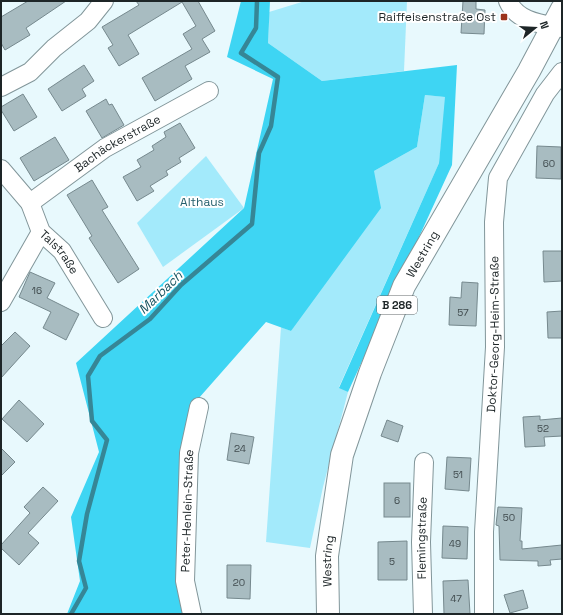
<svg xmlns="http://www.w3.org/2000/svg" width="563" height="615" font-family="'Space Grotesk',sans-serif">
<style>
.green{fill:#a3eafb}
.forest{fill:#3ed5f3}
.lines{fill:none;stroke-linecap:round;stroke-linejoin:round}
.stream{stroke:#368696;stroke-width:4.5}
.building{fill:#a8bcc1;stroke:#76898e}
.street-casing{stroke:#82969a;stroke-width:20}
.primary-casing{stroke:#82969a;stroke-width:24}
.street{stroke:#fff;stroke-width:18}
.primary{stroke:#fff;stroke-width:22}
.poi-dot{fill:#9b331b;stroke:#fff;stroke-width:1.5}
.labels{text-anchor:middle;stroke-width:4;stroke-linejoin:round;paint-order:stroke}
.number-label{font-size:10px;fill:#404b4e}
.shield{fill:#fff;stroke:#616668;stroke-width:1}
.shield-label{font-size:11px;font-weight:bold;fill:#1d2527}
.poi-label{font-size:12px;fill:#1d2527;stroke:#fff;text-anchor:end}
.street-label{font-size:12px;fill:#1d2527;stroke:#fff}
.park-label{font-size:12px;fill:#245f6c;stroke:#fff}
.water-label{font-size:13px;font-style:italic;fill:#195562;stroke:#fff}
</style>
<rect width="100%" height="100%" fill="#e8f9fd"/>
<g class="green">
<polygon points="305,1 407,1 404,71 322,81 268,43 269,12"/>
<polygon points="425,95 446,97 439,163 339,387 348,392 323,487 310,548 266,542 281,327 291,331 374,171 417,147"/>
<polygon points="206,156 244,208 163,267 137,223"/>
</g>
<polygon class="forest" points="241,1 270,1 268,43 322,81 457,65 452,165 348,392 339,388 439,163 445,97 425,95 417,147 374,171 381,208 291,331 266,322 191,407 184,614 67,614 80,581 71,517 99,452 76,363 244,208 273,79 227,57"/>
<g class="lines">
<polyline class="stream" points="71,614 86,588 79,561 87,514 107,440 92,421 88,376 100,356 150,319 181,285 252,224 259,153 271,126 278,77 241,53 256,28 257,1"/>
</g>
<g class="building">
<polygon points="28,1 66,1 26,28 30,35 5,50 1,43 1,17"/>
<polygon points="136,1 198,1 215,31 202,39 210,52 185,66 192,79 155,101 142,78 192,49 183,34 196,26 182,2 128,35 139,54 119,66 108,48 113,45 102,27 139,5"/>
<polygon points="463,1 476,1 476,9 485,10 484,34 461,33"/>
<polygon points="84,65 94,81 82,89 86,96 62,111 48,89"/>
<polygon points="23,94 37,117 14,131 1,110 1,107"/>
<polygon points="106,99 109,105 112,104 124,125 102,138 86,111"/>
<polygon points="180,123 195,148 179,158 181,162 166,171 168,175 150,186 154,191 137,201 123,177 141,167 137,160 154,150 152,146 166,137 164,132"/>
<polygon points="55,137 69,160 34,181 20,158"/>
<polygon points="537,146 561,147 561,179 536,178"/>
<polygon points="92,180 108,207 102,210 139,269 118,283 89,238 92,236 67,195"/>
<polygon points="543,251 562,251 562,281 544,282"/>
<polygon points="30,272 55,283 47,298 79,314 66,340 43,328 51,312 19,297"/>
<polygon points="462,282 478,283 476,326 449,325 450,297 461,298"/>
<polygon points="562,311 562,338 548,338 547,312"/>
<polygon points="15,332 30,346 1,378 1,346"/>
<polygon points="19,400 44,424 27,442 2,419"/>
<polygon points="540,416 540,420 562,418 562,436 544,437 545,446 525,447 523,417"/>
<polygon points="387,420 403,426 398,442 381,436"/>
<polygon points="231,433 254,437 249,464 227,460"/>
<polygon points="1,448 15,462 1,476"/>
<polygon points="447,457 471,458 469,491 445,489"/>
<rect x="384" y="483" width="26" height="34"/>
<polygon points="43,487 58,501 28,533 39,543 19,565 1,548 1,545 30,513 24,507"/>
<polygon points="498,507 522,508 520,541 522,541 522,549 562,545 562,559 550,560 551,565 538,566 538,561 500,560 499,526 496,525"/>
<polygon points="443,526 468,527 467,559 442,558"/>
<polygon points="407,541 407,580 378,580 378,542"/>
<polygon points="227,565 251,565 250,599 227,598"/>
<polygon points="468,580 470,614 444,614 443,581"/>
<polygon points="523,590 528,608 510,613 504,595"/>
</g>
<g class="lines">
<defs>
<g id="street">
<path d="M508,1C517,22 542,24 562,28"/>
<polyline points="1,87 30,72 54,48 88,21 104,1"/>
<path id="s1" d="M1,169L30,203L41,232L62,251L103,318"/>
<path id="s2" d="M30,203L105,148L209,91"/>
<polyline points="1,302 41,232"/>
<path id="s3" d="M192,614L185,581L189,453L199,407"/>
<path id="s4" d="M423,614L421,542L424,462"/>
<path id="s5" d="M484,614V532L495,347L494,222L498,178L545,94L562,72"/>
</g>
<g id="primary">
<path id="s6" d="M328,614L327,556L342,455L370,373L404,286L529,71L562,9"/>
</g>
</defs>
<use href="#street" class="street-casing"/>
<use href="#primary" class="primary-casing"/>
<use href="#street" class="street"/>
<use href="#primary" class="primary"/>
</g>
<rect class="poi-dot" x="500" y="13" width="8" height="8" rx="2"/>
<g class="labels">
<g class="number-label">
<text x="549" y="167">60</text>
<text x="37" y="294">16</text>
<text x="463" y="316">57</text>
<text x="543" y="432">52</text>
<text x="240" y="452">24</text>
<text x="458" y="478">51</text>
<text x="397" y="504">6</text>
<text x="509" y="521">50</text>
<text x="455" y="547">49</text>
<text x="392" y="565">5</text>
<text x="239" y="586">20</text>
<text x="456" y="602">47</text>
</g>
<rect class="shield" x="377" y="296" width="40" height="18" rx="3"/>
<g class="shield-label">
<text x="397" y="309">B 286</text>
</g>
<g class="poi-label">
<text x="496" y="21">Raiffeisenstraße Ost</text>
</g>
<g class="street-label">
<text dy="4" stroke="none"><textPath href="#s2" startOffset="106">Bachäckerstraße</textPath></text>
<text dy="4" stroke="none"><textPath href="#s1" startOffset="103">Talstraße</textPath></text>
<text dy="4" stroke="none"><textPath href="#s6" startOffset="377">Westring</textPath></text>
<text dy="4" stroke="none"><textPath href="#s5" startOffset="280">Doktor-Georg-Heim-Straße</textPath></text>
<text dy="4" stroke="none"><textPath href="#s3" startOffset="104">Peter-Henlein-Straße</textPath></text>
<text dy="4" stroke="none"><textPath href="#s4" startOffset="76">Flemingstraße</textPath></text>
<text dy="4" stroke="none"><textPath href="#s6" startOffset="53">Westring</textPath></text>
</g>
<g class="park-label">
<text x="202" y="206">Althaus</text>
</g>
<g class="water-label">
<text transform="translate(160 292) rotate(-44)" y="5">Marbach</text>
</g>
</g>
<rect width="563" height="615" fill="none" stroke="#1d2527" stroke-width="4"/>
<g transform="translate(535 28) rotate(72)" stroke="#ffffff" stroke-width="3" paint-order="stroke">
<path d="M0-3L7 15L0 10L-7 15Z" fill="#1d2527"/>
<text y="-6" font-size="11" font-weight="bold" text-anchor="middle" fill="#1d2527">N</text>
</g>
</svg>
